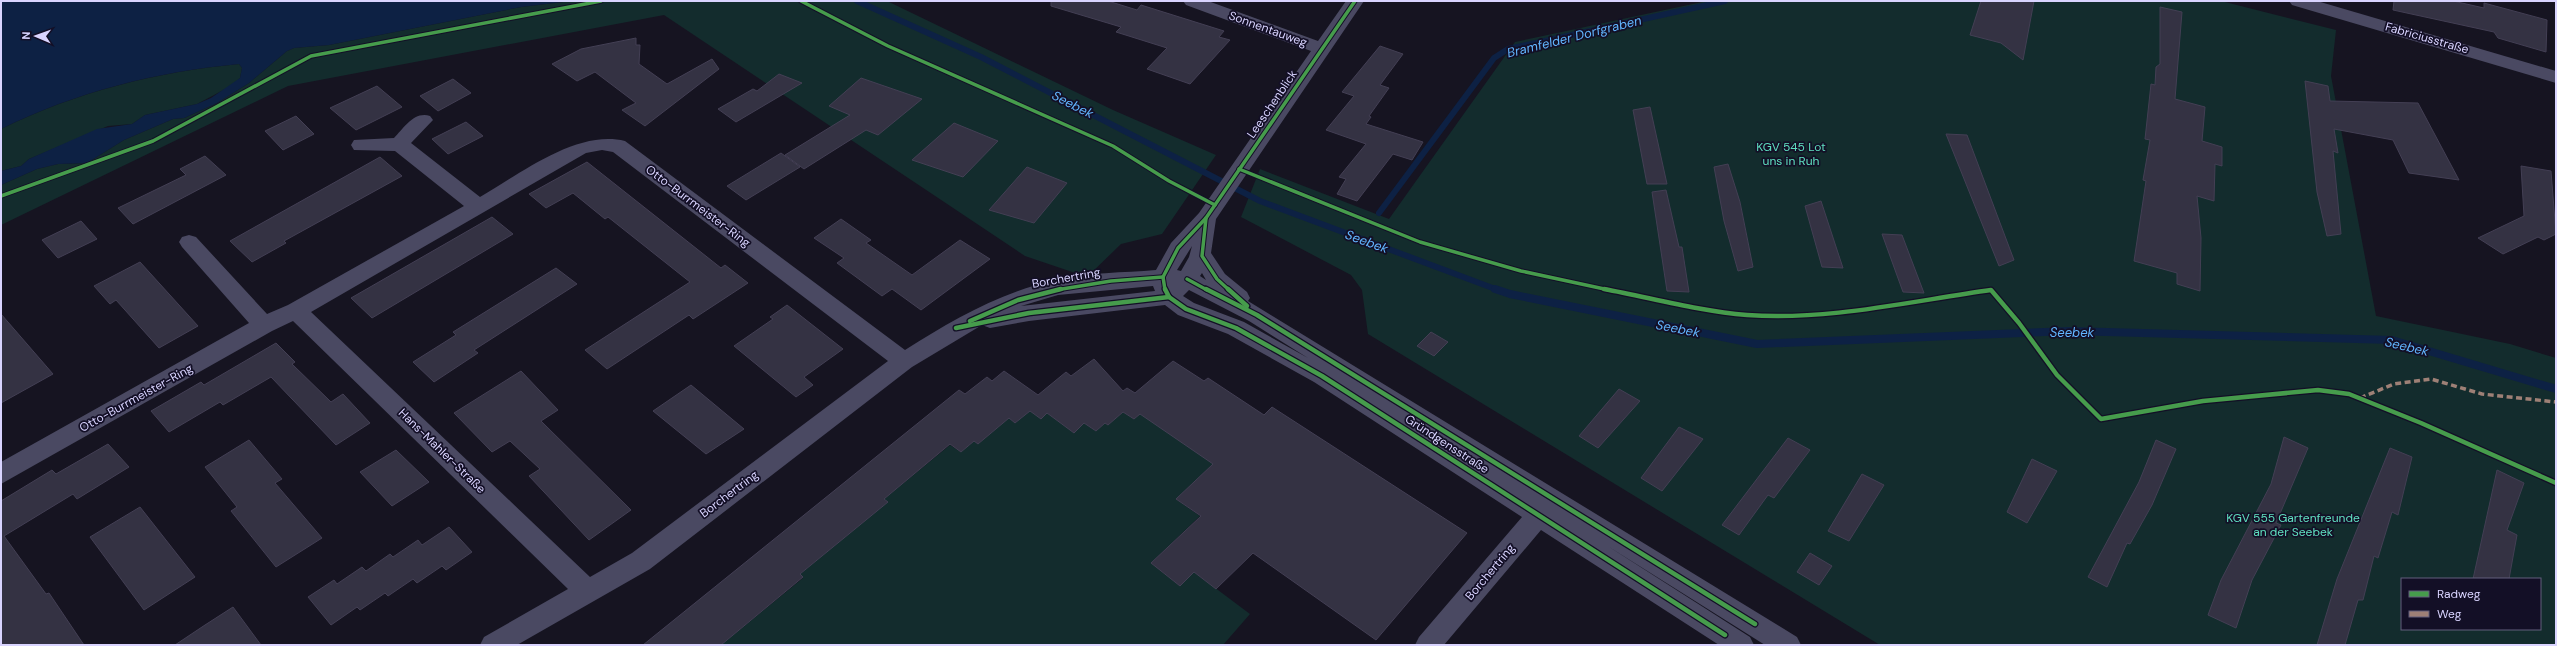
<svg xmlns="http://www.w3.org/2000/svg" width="2557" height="646" font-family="'DM Sans',sans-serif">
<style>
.green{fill:#132c2d;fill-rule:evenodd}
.water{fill:#0d2144}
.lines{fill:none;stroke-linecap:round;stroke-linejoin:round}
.stream-far1{stroke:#0d2144;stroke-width:6}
.stream{stroke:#0d2144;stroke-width:8}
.building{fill:#343243;stroke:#433f54}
.minor{fill:#4a4962;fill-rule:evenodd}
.quiet{stroke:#9e8076;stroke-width:3.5;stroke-dasharray:6 3.5;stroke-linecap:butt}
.cycleway-far1-casing{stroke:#130f26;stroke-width:5.5}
.cycleway-casing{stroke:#130f26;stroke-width:7}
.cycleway-far1{stroke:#469c4c;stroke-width:3.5}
.cycleway{stroke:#469c4c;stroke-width:4.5}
.labels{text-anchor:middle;stroke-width:3.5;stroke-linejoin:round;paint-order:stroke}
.street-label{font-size:12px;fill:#d9d4ff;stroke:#130f26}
.park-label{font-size:12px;fill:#5fe0c0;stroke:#130f26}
.water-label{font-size:13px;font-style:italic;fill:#62b6ff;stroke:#130f26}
</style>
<rect width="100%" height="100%" fill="#161421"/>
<g class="green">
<polygon points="571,1 887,1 1113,110 1216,155 1162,234 1121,244 1087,277 1025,256 664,15 288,86 1,225 1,185 37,169 58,164 87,163 124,140 173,119 184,118 217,103 249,83 287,51 294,48 329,45 521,7"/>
<path d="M1707,1H2221L2336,30L2331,76L2376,316L2510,344L2556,358V645H1880L1368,334L1362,290L1351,275L1241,217L1260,169L1389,219L1515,42ZM2402,579H2540V629H2402Z"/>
<path d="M239,64L242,68L240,78L231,86L197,104L145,115L132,124L108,126L29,159L21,166L1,171V129C76,92 156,72 239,64Z"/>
<polygon points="1030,411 1041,418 1047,413 1074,433 1084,423 1096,431 1105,423 1108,425 1123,412 1134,419 1140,414 1219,458 1176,499 1200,516 1151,563 1180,586 1194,572 1250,614 1223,645 721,645 803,578 800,574 888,502 884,499 950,445 961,452 974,441 978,444 1009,418 1015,423"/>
</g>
<path class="water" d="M1,1H571L521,7L329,45L294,48L287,51L249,83L217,103L184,118L173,119L124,140L87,163L58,164L37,169L1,185V171L21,166L29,159L97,129L132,124L145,115L197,104L211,98L240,78L242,68L239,64C155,72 76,92 1,129Z"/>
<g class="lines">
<g class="stream-far1">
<polyline points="857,1 981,57 1260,201 1498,290"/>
<polyline points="1379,213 1494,58 1508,49 1725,1"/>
</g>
<polyline class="stream" points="1495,289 1510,294 1757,344 2070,331 2392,340 2556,389"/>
</g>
<g class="building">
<polygon points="1051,1 1108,1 1137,10 1141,5 1224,31 1219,37 1230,40 1190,84 1147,69 1167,48 1116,32 1121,27 1051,6"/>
<polygon points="1981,1 2034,1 2023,60 2001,43 1970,35"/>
<polygon points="2394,1 2453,1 2484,8 2484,3 2547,20 2546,52 2498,38 2494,32 2393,10"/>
<polygon points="2160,7 2182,12 2175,99 2205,107 2202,141 2222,147 2222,166 2215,164 2214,201 2197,196 2201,238 2200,291 2177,284 2177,273 2134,261 2146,181 2143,180 2150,140 2145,139 2151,84 2155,85 2156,67 2160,64"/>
<polygon points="636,38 636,45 640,45 639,64 667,84 712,59 719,69 645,126 622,110 636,103 595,72 577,81 552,64 581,49"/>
<polygon points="1380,46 1403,54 1380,85 1389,88 1369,116 1371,117 1366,124 1423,142 1412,160 1393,154 1357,201 1337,194 1346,179 1339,177 1366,144 1326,130 1354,96 1342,92"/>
<polygon points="779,74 802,83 736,122 718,109 753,89 757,91"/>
<polygon points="861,78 922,99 878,135 866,130 804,169 785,155 850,115 829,106"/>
<polygon points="453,79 471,93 438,111 420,96"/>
<polygon points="2305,81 2328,86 2330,101 2418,103 2459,180 2409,173 2393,140 2334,129 2338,153 2333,151 2341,234 2327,236 2317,192"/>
<polygon points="377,86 402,107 356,130 330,108"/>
<polygon points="1650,107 1667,184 1647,184 1633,110"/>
<polygon points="296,116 314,134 283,150 265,131"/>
<polygon points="466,122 483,136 448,154 432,139"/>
<polygon points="954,123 998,141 963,177 912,160"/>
<polygon points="1946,134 1967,135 2014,260 1999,266"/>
<polygon points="781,153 800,167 746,200 727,186"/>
<polygon points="205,156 226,175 133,224 118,208 186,175 180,169"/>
<polygon points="380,157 402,176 284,241 286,243 252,262 230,241"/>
<polygon points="587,162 721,268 725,265 748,283 693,319 689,315 607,369 585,350 690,282 608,217 605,219 573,193 546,208 529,194"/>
<polygon points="1728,164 1740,202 1753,267 1738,271 1724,221 1714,167"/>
<polygon points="2521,166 2551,171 2556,234 2544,240 2538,237 2503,254 2478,238 2524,216"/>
<polygon points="1027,167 1067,183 1034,223 989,210"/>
<polygon points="1666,190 1679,247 1682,247 1689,292 1667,291 1652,192"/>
<polygon points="1821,201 1843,268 1822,267 1805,206"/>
<polygon points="492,217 513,234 372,318 351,298"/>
<polygon points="841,219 871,240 866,243 912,275 960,240 990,259 921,310 892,289 882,296 837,263 844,258 814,238"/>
<polygon points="81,221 97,239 58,258 42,240"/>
<polygon points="1882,234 1902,235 1924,293 1903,292"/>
<polygon points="140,262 198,326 159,348 116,300 110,304 94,286"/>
<polygon points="556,268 577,284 474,350 478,353 434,382 413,362 456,335 453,332"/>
<polygon points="787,305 843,349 804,377 813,385 796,397 734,346 773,319 770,317"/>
<polygon points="1,314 53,374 1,403"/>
<polygon points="1431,332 1448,342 1434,356 1417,346"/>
<polygon points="276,343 295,362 292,364 331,402 343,394 370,423 336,445 271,377 223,405 220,402 169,432 151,411 201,382 204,385"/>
<polygon points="1094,359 1123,391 1127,388 1135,393 1173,361 1204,381 1208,378 1264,415 1272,407 1467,533 1376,640 1253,553 1216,589 1194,572 1180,586 1151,563 1201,516 1176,499 1213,464 1140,414 1134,419 1123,412 1108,425 1105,423 1096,431 1084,423 1074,433 1047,413 1041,419 1030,411 1015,423 1009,418 978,444 974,441 961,452 950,444 884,499 888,502 800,574 803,577 721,645 643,645 959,390 965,394 987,377 992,381 1004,371 1038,395 1066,372 1071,376"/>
<polygon points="521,371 558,410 541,421 631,510 589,540 529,476 540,469 510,441 492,452 454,413"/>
<polygon points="691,385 744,429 706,454 653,411"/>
<polygon points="1619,389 1640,401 1598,448 1579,436"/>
<polygon points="1679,427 1703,439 1662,491 1641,478"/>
<polygon points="2284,437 2308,448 2276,523 2281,525 2252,580 2236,628 2208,615 2221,580 2271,484"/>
<polygon points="1788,438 1810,450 1774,498 1768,495 1739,535 1722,525"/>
<polygon points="249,440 282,479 275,483 322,538 276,567 231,511 237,507 205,467"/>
<polygon points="2156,440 2176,449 2152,505 2130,544 2127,543 2107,587 2088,577 2139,482"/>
<polygon points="108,444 129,467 77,499 73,494 4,536 46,594 49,593 84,645 1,645 1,501 52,470 56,474"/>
<polygon points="2390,448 2412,457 2398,515 2392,512 2378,558 2374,556 2363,600 2358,600 2345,645 2317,645 2337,579"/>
<polygon points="396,450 429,482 392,506 360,472"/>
<polygon points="2032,459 2057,471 2027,523 2007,512"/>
<polygon points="2497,470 2524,483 2507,530 2517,535 2509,579 2473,579"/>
<polygon points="1862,474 1884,485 1849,541 1828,531"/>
<polygon points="140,507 195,577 144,610 90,537"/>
<polygon points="449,527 472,552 446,570 442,566 417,583 413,579 388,596 385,593 360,610 357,607 331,625 308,597 334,580 337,584 362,567 366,571 390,554 393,557 418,540 422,545"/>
<polygon points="1810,553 1832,566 1819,585 1797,572"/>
<polygon points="233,607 261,645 175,645 205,625"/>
</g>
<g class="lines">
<g class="minor">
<path d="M1183,1H1208L1318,41L1346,1H1364L1216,219L1211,253L1225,274L1247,292L1250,298L1248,301L1797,637L1801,645H1765L1606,545L1750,637L1754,645H1719L1541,530L1444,645H1415L1419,637L1522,517L1314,382L1228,334L1178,315L1165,305L1029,321L990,328L982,325L912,367L650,569L517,645H480L484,637L568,589L293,321L272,331L1,484V462L249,323L182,247L179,242L182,237L189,235L196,237L267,314L288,305L464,206L395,151L354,150L351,145L354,140L394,138C404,128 414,111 430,116L433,120L411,143L480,197C520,174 577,129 625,141L905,350C952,320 1001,292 1056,280C1087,272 1124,273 1156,270L1171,243L1199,213L1311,51L1186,5ZM602,150L613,152L888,361L632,553L590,577L311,312L586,153ZM1192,246L1189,257L1181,271L1177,270ZM1202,273L1206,280L1200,276ZM1153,286L1155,291L1021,306L1058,295ZM1189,290L1249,321L1308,358L1244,322L1194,303L1183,296Z"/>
<polygon points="2289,1 2317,1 2556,71 2556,83 2292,5"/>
</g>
<polyline class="quiet" points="2360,398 2394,384 2431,379 2482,394 2556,402"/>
<defs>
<g id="cycleway-far1">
<polyline points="801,1 888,46 1113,146 1169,181 1215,205"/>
<polyline points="1239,169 1420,242 1521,271 1609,290"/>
<polyline points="1,196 153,141 311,56 601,1"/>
<polyline points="1206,218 1202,256 1217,279 1229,290"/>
<polyline points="1163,277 1165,290"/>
<polyline points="1163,277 1178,248 1206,218 1355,1"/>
<polyline points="1187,279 1207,290"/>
<polyline points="1056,290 1111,281 1163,277"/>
</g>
<g id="cycleway">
<polyline points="1165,289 1169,297 1186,309 1236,328 1322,376 1725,635"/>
<polyline points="1206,289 1257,315 1755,624"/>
<polyline points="1228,289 1247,306"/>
<path d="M1604,289C1652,298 1699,311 1747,315C1828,321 1911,301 1991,290L2019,323L2057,375L2101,419L2203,401L2318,390L2349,394L2421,423L2556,483"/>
<polyline points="970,321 1018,300 1061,289"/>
<polyline points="956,328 1029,313 1169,297"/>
</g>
</defs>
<use href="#cycleway-far1" class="cycleway-far1-casing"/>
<use href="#cycleway" class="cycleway-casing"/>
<use href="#cycleway-far1" class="cycleway-far1"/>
<use href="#cycleway" class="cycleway"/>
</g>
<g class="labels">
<g class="street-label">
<text transform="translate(1268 29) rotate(20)" y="4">Sonnentauweg</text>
<text transform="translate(2427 38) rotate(16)" y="4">Fabriciusstraße</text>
<text transform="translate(1272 104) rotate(-56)" y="4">Leeschenblick</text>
<text transform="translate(698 206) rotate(37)" y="4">Otto-Burrmeister-Ring</text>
<text transform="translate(1066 278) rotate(-10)" y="4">Borchertring</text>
<text transform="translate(136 398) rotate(-29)" y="4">Otto-Burrmeister-Ring</text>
<text transform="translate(1447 444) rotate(33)" y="4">Gründgensstraße</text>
<text transform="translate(442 451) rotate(44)" y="4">Hans-Mahler-Straße</text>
<text transform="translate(729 494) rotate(-37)" y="4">Borchertring</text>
<text transform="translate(1490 572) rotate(-50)" y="4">Borchertring</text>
</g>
<g class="park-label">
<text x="1791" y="151">KGV 545 Lot<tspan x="1791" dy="14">uns in Ruh</tspan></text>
<text x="2293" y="522">KGV 555 Gartenfreunde<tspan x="2293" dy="14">an der Seebek</tspan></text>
</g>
<g class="water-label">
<text transform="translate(1574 36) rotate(-14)" y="5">Bramfelder Dorfgraben</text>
<text transform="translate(1073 104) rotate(27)" y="5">Seebek</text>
<text transform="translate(1367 241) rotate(20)" y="5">Seebek</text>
<text transform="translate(1678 328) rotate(11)" y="5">Seebek</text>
<text x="2072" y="337">Seebek</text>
<text transform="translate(2407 346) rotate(13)" y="5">Seebek</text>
</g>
</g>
<rect width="2557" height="646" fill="none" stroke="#d9d4ff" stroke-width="4"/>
<rect x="2401" y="578" width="140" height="52" fill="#130f26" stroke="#625e7d"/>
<rect x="2409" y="591" width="20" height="6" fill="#469c4c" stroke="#625e7d"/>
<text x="2437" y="598" font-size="12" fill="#d9d4ff">Radweg</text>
<rect x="2409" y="611" width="20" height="6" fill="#9e8076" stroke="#625e7d"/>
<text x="2437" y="618" font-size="12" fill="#d9d4ff">Weg</text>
<g transform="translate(36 36) rotate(272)" stroke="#130f26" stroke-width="3" paint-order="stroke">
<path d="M0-3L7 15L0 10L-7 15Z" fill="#d9d4ff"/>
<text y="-6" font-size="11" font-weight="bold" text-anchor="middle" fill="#d9d4ff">N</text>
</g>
</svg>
